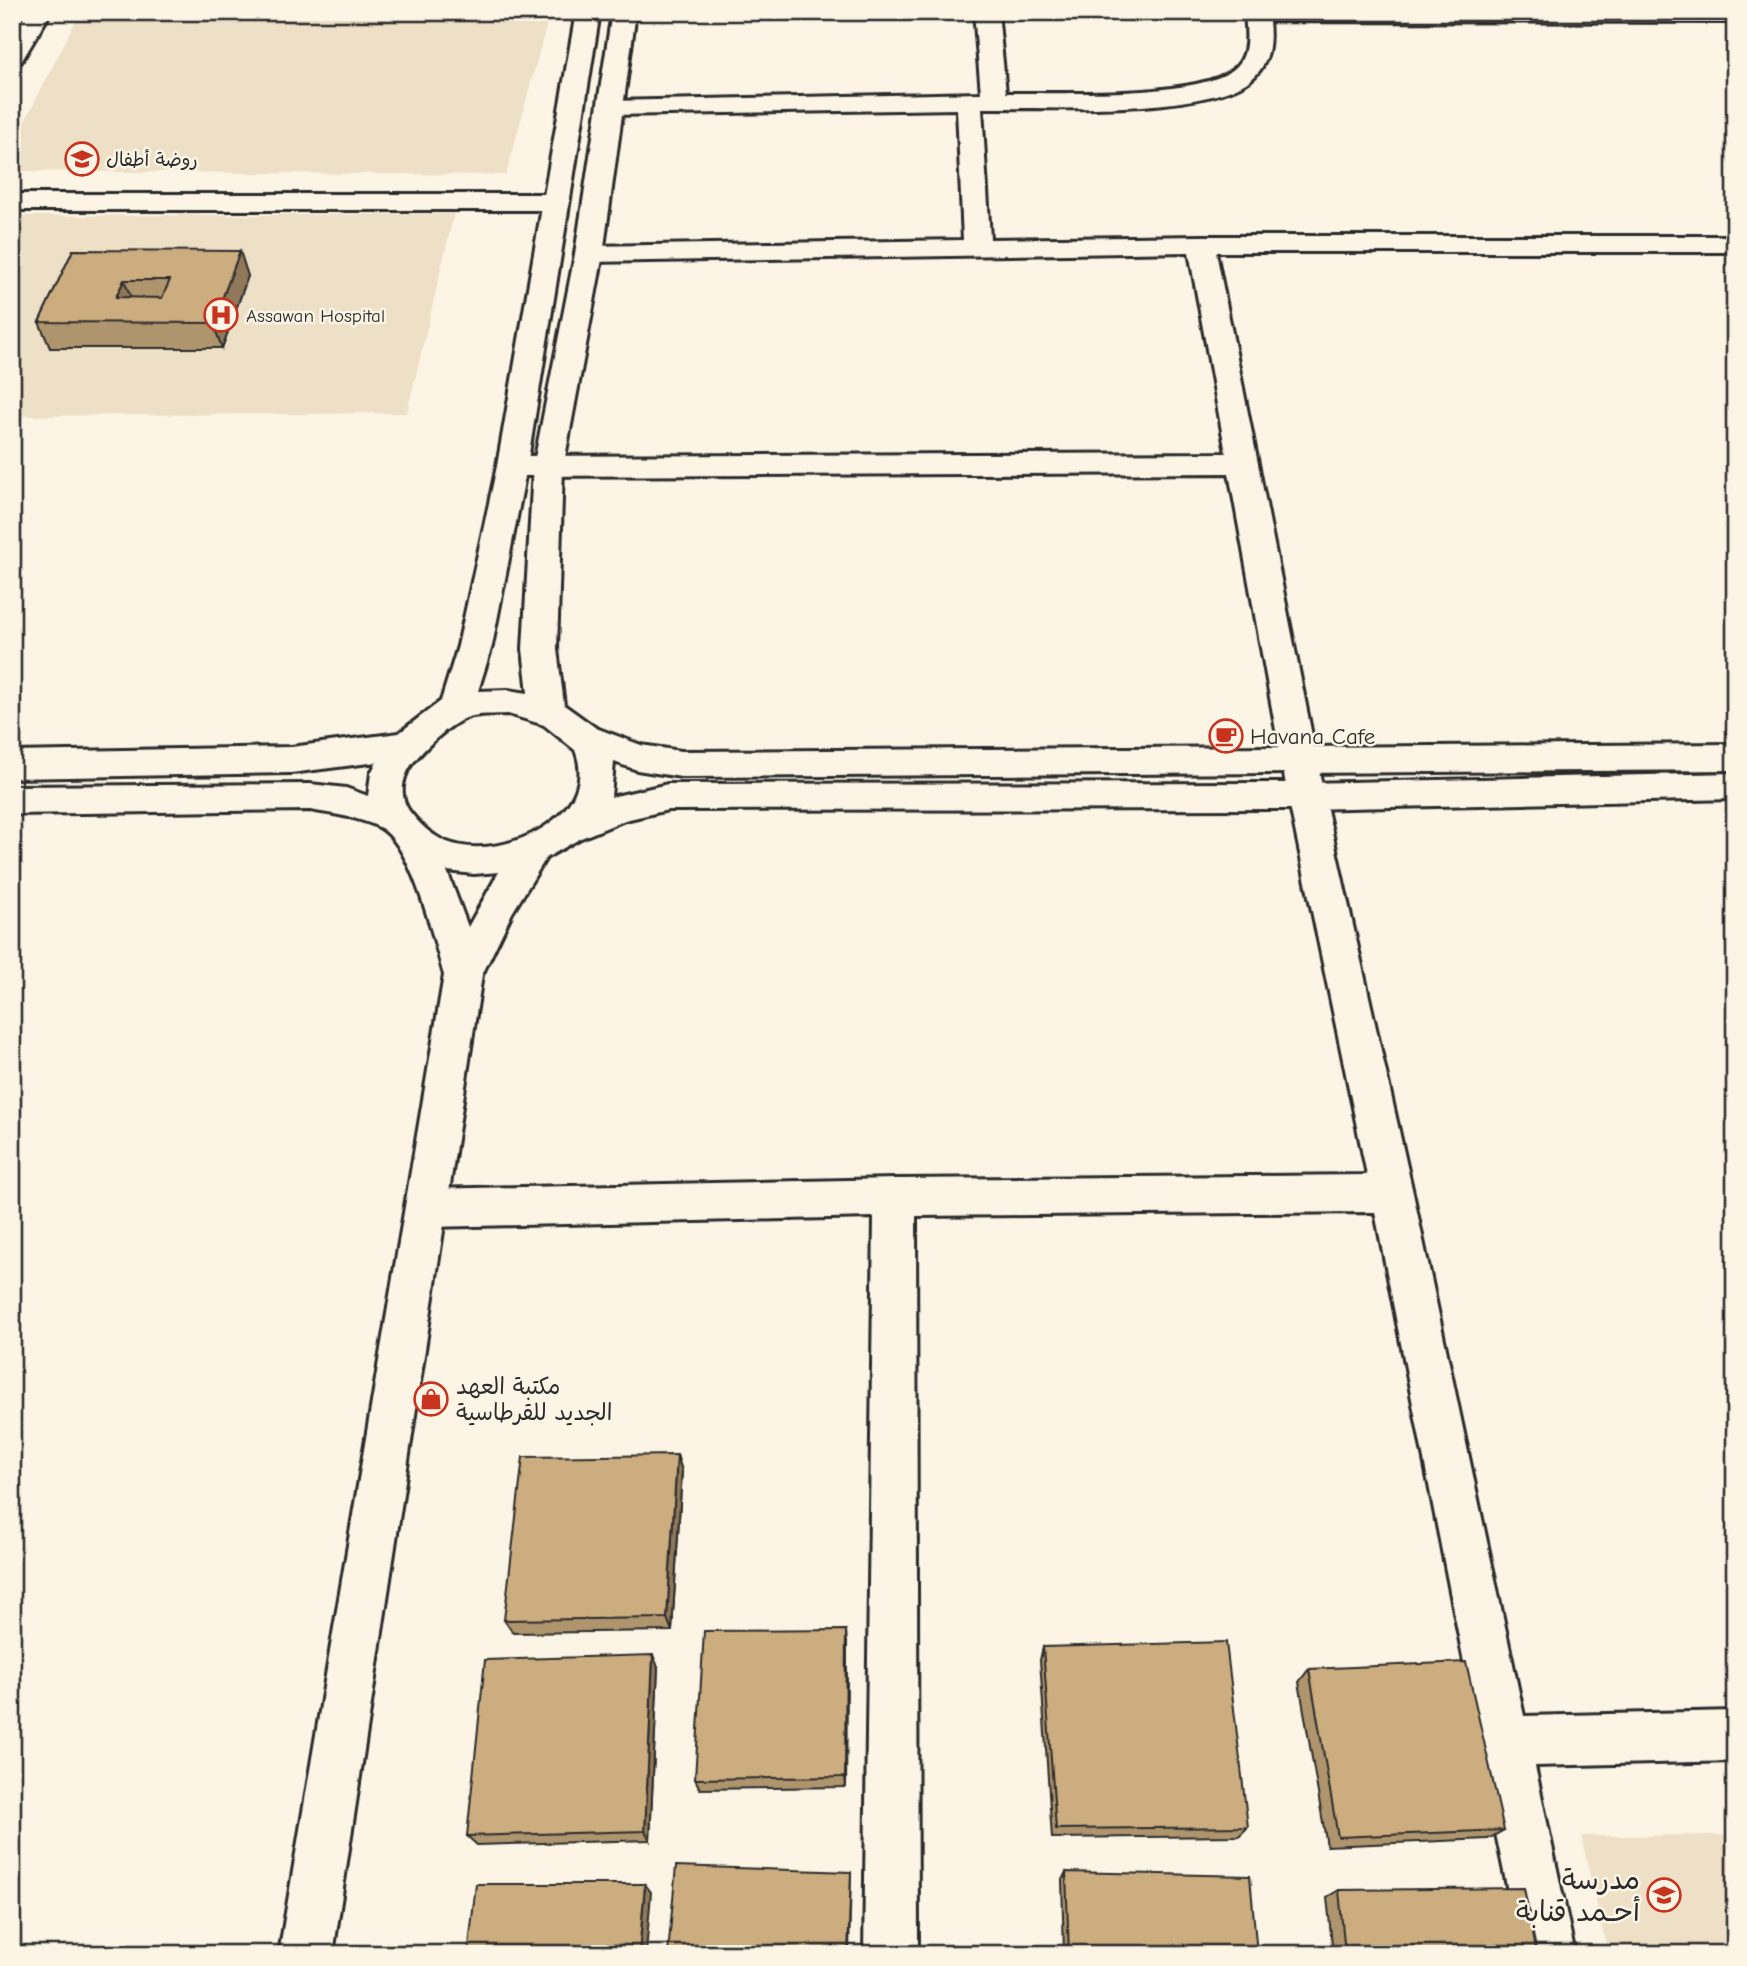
<svg xmlns="http://www.w3.org/2000/svg" width="1747" height="1966" font-family="'Comic Neue','Playpen Sans Arabic',sans-serif">
<style>
.built{fill:#eedfc7}
.lines{fill:none;stroke-linecap:round;stroke-linejoin:round}
.street-casing{stroke:#2b2b2b;stroke-width:6}
.secondary-casing{stroke:#2b2b2b;stroke-width:6}
.street{fill:#fcf5e5;fill-rule:evenodd}
.secondary{fill:#fcf5e5;fill-rule:evenodd}
.wall{fill:#af956e;stroke:#2b2b2b;stroke-width:2}
.shaded-wall{fill:#8f795a;stroke:#2b2b2b;stroke-width:2}
.building{fill:#ccad80;stroke:#2b2b2b;stroke-width:2;fill-rule:evenodd}
.labels{text-anchor:middle;stroke-width:5;stroke-linejoin:round;paint-order:stroke}
.far-poi-label{font-size:19px;fill:#2b2b2b;stroke:#fcf5e5;text-anchor:start}
.poi-label{font-size:23px;fill:#2b2b2b;stroke:#fcf5e5;text-anchor:start}
.near-poi-label{font-size:28px;fill:#2b2b2b;stroke:#fcf5e5;text-anchor:end}
</style>
<rect width="100%" height="100%" fill="#fcf5e5"/>
<filter id="ink" filterUnits="userSpaceOnUse"><feTurbulence type="fractalNoise" baseFrequency=".0143" numOctaves="2"/><feDisplacementMap in="SourceGraphic" scale="14" xChannelSelector="R" yChannelSelector="G"/><feConvolveMatrix kernelMatrix="1 2 1 2 8 2 1 2 1" color-interpolation-filters="sRGB"/></filter>
<g filter="url(#ink)">
<g class="built">
<polygon points="80,12 550,12 506,175 12,171 12,147"/>
<polygon points="454,214 407,413 12,416 12,216"/>
<polygon points="1735,1835 1735,1954 1608,1954 1581,1836"/>
</g>
<g class="lines">
<defs>
<g id="street">
<polygon points="27,12 51,12 21,62 12,64 12,37"/>
<path d="M974,12H998L1006,93C1053,92 1209,100 1238,65C1250,51 1246,29 1245,12H1735V22L1269,21C1271,41 1270,61 1255,76C1213,117 1042,107 982,108L990,239L1201,236H1735V252H1216L1324,796L1413,1193L1524,1716L1735,1711V1761L1535,1766L1575,1954H1521L1477,1742L1479,1738L1375,1212L916,1216L918,1954H864L874,1217L428,1227L413,1221L407,1208L413,1195L428,1189L895,1179L1367,1175L1288,796L1229,473L512,476L501,473L497,466L501,459L512,456L1226,453L1189,252L589,262L579,260L575,254L579,248L589,246L963,240L957,109L610,115L601,113L598,108L601,103L610,101L981,93Z"/>
<polygon points="12,194 555,194 564,196 568,202 564,208 555,210 12,210"/>
</g>
<path id="secondary" d="M576,12H600L527,466L492,646L478,691L508,690L528,693L523,649L533,468L575,254L612,12H636L603,254L563,468L557,649L564,705L596,728L641,745L681,751L1735,744V770L681,777L637,770L614,762L611,797L668,784L1306,783L1735,773V799L1306,809L668,810L625,820L581,838L546,858L512,913L482,975L333,1954H279L444,975C434,940 412,843 379,827C358,817 333,814 310,810L12,814V786L310,784L346,788L368,796L371,773L377,762L291,773L12,778V752L291,747L399,733L441,701L458,646L497,466ZM508,714L544,725L575,750C602,817 500,863 447,842C432,836 420,825 410,812C397,795 403,773 416,759C428,745 449,725 466,718C478,713 495,715 508,714ZM447,871L474,874L499,872L468,927Z"/>
</defs>
<use href="#street" class="street-casing"/>
<use href="#secondary" class="secondary-casing"/>
<use href="#street" class="street"/>
<use href="#secondary" class="secondary"/>
</g>
<g class="wall">
<polygon points="73,250 248,276 222,348 50,348 39,322"/>
<polygon points="677,1455 682,1471 672,1631 513,1633 504,1620"/>
<polygon points="847,1643 846,1787 700,1789 695,1779"/>
<polygon points="1043,1647 1248,1827 1239,1836 1052,1838 1040,1660"/>
<polygon points="658,1667 650,1840 477,1845 467,1836"/>
<polygon points="1309,1669 1504,1830 1488,1839 1327,1846 1299,1682"/>
<polygon points="1066,1872 1257,1954 1064,1954 1062,1880"/>
<polygon points="1339,1890 1537,1954 1333,1954 1327,1897"/>
</g>
<g class="shaded-wall">
<polygon points="240,251 248,276 222,348 213,323"/>
<polygon points="124,280 134,305 116,297"/>
<polygon points="677,1455 682,1471 672,1631 667,1618"/>
<polygon points="846,1630 847,1643 846,1787 845,1777"/>
<polygon points="653,1655 658,1667 650,1840 645,1831"/>
<polygon points="851,1872 849,1954 848,1954"/>
<polygon points="645,1884 651,1892 646,1954 639,1954"/>
</g>
<g class="building">
<path d="M73,250L240,251L213,323L39,322ZM124,280H170L162,298L116,297Z"/>
<polygon points="677,1455 667,1618 504,1620 523,1457"/>
<polygon points="846,1630 845,1777 695,1779 704,1631"/>
<polygon points="1226,1642 1248,1827 1056,1829 1043,1647"/>
<polygon points="653,1655 645,1831 467,1836 485,1660"/>
<polygon points="1466,1662 1504,1830 1338,1837 1309,1669"/>
<polygon points="676,1866 851,1872 848,1954 668,1954"/>
<polygon points="1066,1872 1250,1876 1257,1954 1069,1954"/>
<polygon points="476,1884 645,1884 639,1954 468,1954"/>
<polygon points="1524,1888 1537,1954 1345,1954 1339,1890"/>
</g>
</g>
<defs>
<symbol id="school-ring" viewBox="-11 -11 22 22"><circle r="9.5" fill="#fcf5e5" stroke="#c8321e" stroke-width="1.5"/><path d="M0-5L7-2L0 1L-7-2ZM-4 1L0 2.5L4 1V4Q0 6-4 4Z" fill="#c8321e"/></symbol>
<symbol id="hospital-ring" viewBox="-11 -11 22 22"><circle r="9.5" fill="#fcf5e5" stroke="#c8321e" stroke-width="1.5"/><path d="M-5-5h3v3.5h4V-5h3V5h-3V1.5h-4V5h-3Z" fill="#c8321e"/></symbol>
<symbol id="cafe-ring" viewBox="-11 -11 22 22"><circle r="9.5" fill="#fcf5e5" stroke="#c8321e" stroke-width="1.5"/><path d="M-5.5-4.5H6V0H3Q3 3.5 0 3.5H-2.5Q-5.5 3.5-5.5 0ZM3-3.2v2h1.7v-2ZM-6 4.5H4V6H-6Z" fill="#c8321e"/></symbol>
<symbol id="shop-ring" viewBox="-11 -11 22 22"><circle r="9.5" fill="#fcf5e5" stroke="#c8321e" stroke-width="1.5"/><path d="M-5-2.5h2.3a2.7 3.5 0 0 1 5.4 0H5L5.5 6h-11ZM-1.5-2.5h3a1.5 2.3 0 0 0-3 0Z" fill="#c8321e"/></symbol>
</defs>
<g fill-rule="evenodd">
<use href="#school-ring" x="63" y="140" width="38" height="38"/>
<use href="#hospital-ring" x="202" y="296" width="38" height="38"/>
<use href="#cafe-ring" x="1207" y="717" width="38" height="38"/>
<use href="#shop-ring" x="412" y="1380" width="38" height="38"/>
<use href="#school-ring" x="1645" y="1876" width="38" height="38"/>
</g>
<g class="labels">
<g class="far-poi-label">
<text x="106" y="166">روضة أطفال</text>
<text x="246" y="322">Assawan Hospital</text>
</g>
<g class="poi-label">
<text x="1250" y="744">Havana Cafe</text>
<text x="456" y="1394">مكتبة العهد<tspan x="456" dy="26">الجديد للقرطاسية</tspan></text>
</g>
<g class="near-poi-label">
<text x="1640" y="1889">مدرسة<tspan x="1640" dy="32">أحـمد قنابة</tspan></text>
</g>
</g>
<rect width="1747" height="1966" fill="none" stroke="#fcf5e5" stroke-width="42"/>
<rect x="21" y="21" width="1705" height="1924" fill="none" stroke="#2b2b2b" stroke-width="2.5" filter="url(#ink)"/>
</svg>
